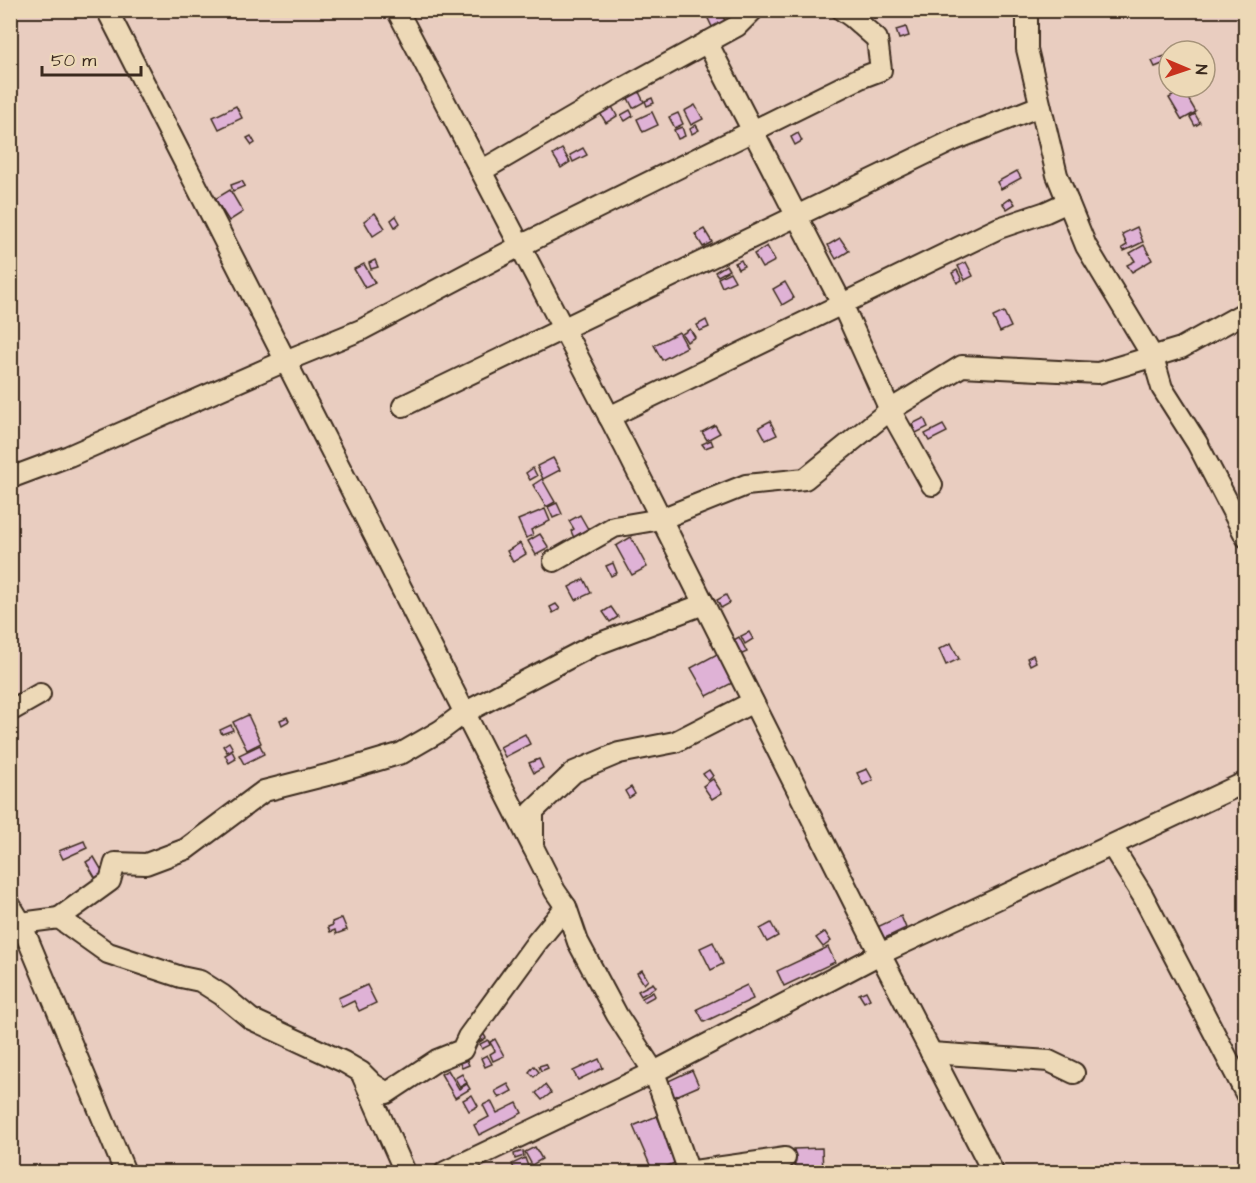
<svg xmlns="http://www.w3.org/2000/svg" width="1256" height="1183" font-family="'Architects Daughter',sans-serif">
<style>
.building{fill:#dfb2d6;stroke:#3b2a1e;stroke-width:1.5}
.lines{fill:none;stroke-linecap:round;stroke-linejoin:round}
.minor-casing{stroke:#3b2a1e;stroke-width:24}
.minor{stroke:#edd9b7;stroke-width:20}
</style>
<rect width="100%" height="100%" fill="#e9cdc0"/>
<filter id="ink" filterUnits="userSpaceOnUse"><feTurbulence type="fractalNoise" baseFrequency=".0167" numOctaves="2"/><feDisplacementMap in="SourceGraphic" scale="12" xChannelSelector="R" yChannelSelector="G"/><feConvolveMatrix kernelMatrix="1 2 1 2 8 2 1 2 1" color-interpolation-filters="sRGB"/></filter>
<g filter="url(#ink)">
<g class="building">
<polygon points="704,10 720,10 726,23 713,29"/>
<polygon points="872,10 893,10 874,18"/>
<polygon points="906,27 909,36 899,39 896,30"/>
<polygon points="1165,56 1167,62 1155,67 1152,61"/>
<polygon points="637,88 644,102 633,108 626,94"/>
<polygon points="1183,90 1196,112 1182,120 1169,98"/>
<polygon points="652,98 654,103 647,106 645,101"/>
<polygon points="609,101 617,116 606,123 597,108"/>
<polygon points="695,105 703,119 691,125 684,111"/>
<polygon points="236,106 242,118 219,129 213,117"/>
<polygon points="630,110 633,116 625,121 621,115"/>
<polygon points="652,112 658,125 643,132 637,119"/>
<polygon points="678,113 683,124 675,128 669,117"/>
<polygon points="1195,114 1200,123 1195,126 1190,117"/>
<polygon points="696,125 699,130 692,134 690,129"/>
<polygon points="682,127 685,136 678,139 674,130"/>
<polygon points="798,133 802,141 795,145 791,137"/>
<polygon points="251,136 255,143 252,145 247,138"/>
<polygon points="583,148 587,155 573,162 570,155"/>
<polygon points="562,149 570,162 561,168 553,155"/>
<polygon points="1017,171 1021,178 1001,189 997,182"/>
<polygon points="242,181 245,186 233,191 231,185"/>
<polygon points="230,190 243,212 229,221 215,199"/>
<polygon points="1011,198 1015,204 1007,209 1003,204"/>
<polygon points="375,213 385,228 373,236 364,221"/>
<polygon points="396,216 400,223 395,227 391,220"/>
<polygon points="1137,227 1143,242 1124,251 1122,248 1127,245 1122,234"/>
<polygon points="704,229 712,242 703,247 695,234"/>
<polygon points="840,238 849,251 836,259 828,245"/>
<polygon points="1144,245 1152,260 1132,272 1127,265 1135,261 1130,253"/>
<polygon points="767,246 775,261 762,268 754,254"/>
<polygon points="375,260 378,267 371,269 369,263"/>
<polygon points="741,260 744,266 738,269 735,263"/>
<polygon points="966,262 973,276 965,280 958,266"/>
<polygon points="364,264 375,283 365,288 354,269"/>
<polygon points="726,265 729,270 718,276 715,272"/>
<polygon points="957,270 962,280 957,283 952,273"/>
<polygon points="730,272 735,281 722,287 718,278"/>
<polygon points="785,282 794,298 782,305 773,289"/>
<polygon points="1004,312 1011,327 1000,332 993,317"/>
<polygon points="706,320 709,327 700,331 697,325"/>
<polygon points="690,329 695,337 687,342 682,334"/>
<polygon points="679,332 687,347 662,360 654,345"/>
<polygon points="924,418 928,427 916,433 912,424"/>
<polygon points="770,421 777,435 766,440 759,427"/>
<polygon points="715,425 720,433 707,440 702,432"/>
<polygon points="943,425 947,432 929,441 925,434"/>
<polygon points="711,440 713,445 705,448 702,444"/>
<polygon points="553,458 560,470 543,479 537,466"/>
<polygon points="533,468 537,476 530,480 526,473"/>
<polygon points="542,479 555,502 546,507 533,485"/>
<polygon points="557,503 562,514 553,518 548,507"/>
<polygon points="545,509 550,521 531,530 533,535 526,538 518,520"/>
<polygon points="580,515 588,529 574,538 571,531 574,529 569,521"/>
<polygon points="540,534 549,548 536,555 528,541"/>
<polygon points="631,537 647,567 632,575 616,546"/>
<polygon points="520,543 526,554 513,562 507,551"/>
<polygon points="613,563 617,573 611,576 606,566"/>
<polygon points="584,579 591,593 576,600 569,587"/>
<polygon points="726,595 730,603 721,608 717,600"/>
<polygon points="556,604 560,609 553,613 550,607"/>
<polygon points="611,607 618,617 610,622 603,612"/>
<polygon points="749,632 753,639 745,644 741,636"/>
<polygon points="739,637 747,652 740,655 732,641"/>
<polygon points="951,643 959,659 946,665 939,649"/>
<polygon points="719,653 734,682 707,696 691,668"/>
<polygon points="1033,655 1036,662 1030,665 1027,658"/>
<polygon points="248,715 261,743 247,750 233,722"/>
<polygon points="287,717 289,721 282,725 280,720"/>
<polygon points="231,725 233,730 222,734 220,730"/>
<polygon points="525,734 530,744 505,757 500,747"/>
<polygon points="229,742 233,749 227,752 223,746"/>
<polygon points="260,745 264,754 244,764 239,755"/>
<polygon points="232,751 236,759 229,763 225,755"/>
<polygon points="539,759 543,768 534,773 529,763"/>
<polygon points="867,769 873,780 863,785 857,773"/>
<polygon points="709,770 713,776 708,781 703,774"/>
<polygon points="713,779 722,793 712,799 703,786"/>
<polygon points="631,787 635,794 629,798 625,791"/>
<polygon points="84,841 87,848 63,859 59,851"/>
<polygon points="94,857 104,874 96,879 86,862"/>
<polygon points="901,916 906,928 881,940 875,928"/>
<polygon points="342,918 347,930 336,934 335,930 330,932 328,927 333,925 332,922"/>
<polygon points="771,923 778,936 767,942 760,929"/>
<polygon points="825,932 831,941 823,947 816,938"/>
<polygon points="713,942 723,964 711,970 700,948"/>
<polygon points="828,947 835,962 784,986 777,971"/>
<polygon points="642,970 648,980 644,984 637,973"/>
<polygon points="653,983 656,987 641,996 638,991"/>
<polygon points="367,985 376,1003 359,1011 354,1001 342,1007 338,998"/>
<polygon points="747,985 753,999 704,1022 697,1009"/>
<polygon points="866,991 870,999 864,1002 859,994"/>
<polygon points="653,992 655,996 644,1002 642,998"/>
<polygon points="483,1033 486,1038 478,1043 475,1038"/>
<polygon points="495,1039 504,1056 493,1061 490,1054 495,1051 490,1042"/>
<polygon points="488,1040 490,1045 482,1049 480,1044"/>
<polygon points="463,1052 469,1065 462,1068 456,1055"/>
<polygon points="487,1055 492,1064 485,1067 481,1058"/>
<polygon points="599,1059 603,1068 578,1080 573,1071"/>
<polygon points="546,1064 548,1068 541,1071 539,1066"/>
<polygon points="534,1066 539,1072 534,1077 529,1072"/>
<polygon points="448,1070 459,1089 467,1084 470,1089 455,1098 441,1074"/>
<polygon points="692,1070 699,1086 669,1099 662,1084"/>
<polygon points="462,1074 467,1083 460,1087 455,1078"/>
<polygon points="508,1084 512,1091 499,1098 495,1091"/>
<polygon points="545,1085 551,1093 542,1100 536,1093"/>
<polygon points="472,1095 478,1106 469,1111 463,1100"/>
<polygon points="491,1101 497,1113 517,1103 522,1113 479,1135 474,1125 489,1117 483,1105"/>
<polygon points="657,1116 677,1162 653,1172 633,1126"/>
<polygon points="535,1147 542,1159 532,1165 525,1152"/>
<polygon points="822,1148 823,1172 795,1172 794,1149"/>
<polygon points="523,1151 524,1156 515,1159 514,1154"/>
<polygon points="525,1158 529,1169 516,1172 512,1164"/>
</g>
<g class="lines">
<defs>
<g id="minor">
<polyline points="107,10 533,847"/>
<polyline points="397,10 625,447 880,954 993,1172"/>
<polyline points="1027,10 1027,49 1057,175 1086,246 1153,357 1162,388 1197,443 1246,537"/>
<polyline points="707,42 842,304 890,410 932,485"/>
<polyline points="481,171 620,90 737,26 753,10"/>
<polyline points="403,406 954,140 1040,106"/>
<polyline points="609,417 999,228 1046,212 1068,202"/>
<polyline points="10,478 69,456 285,361 361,330 520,246 860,78 881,70 877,39 852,17 842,10"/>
<polyline points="554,561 614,527 661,519 746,485 805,479 890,410 962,366 1098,373 1181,348 1246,312"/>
<polyline points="10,711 40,694"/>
<polyline points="1112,846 1143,896 1246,1094"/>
<polyline points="10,905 21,923 125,1172"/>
<polyline points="59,918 110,881 115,863 146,864 186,849 264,791 331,774 402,753 440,731 464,713 569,658 592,646 704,604"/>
<polyline points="21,923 59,918 108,953 181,977 200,981 222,995 251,1019 344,1062 361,1072 373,1084 387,1093 437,1060 462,1050 468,1037 537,942 566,907"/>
<polyline points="931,1053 1049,1061 1074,1073"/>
<polyline points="363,1077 405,1172"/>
<polyline points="445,1172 654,1072 880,954 1246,782"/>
<polyline points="687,1172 785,1158"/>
<polyline points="689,1172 654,1072 617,1015 578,942 566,907 555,891 533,847 533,811 574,772 619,753 675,742 753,702"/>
</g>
</defs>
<use href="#minor" class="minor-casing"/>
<use href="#minor" class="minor"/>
</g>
</g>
<rect width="1256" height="1183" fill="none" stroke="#edd9b7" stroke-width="36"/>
<rect x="18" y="18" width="1220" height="1147" fill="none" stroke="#3b2a1e" stroke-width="2" filter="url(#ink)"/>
<g transform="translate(1187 69) rotate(92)"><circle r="28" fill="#edd9b7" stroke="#a6937a" stroke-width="1.5"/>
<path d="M0-4.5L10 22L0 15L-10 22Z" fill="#c8321e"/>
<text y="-9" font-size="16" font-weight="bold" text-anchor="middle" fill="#3b2a1e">N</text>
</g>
<path d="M42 66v9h99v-9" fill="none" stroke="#3b2a1e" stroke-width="3"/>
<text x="51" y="66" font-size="18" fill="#3b2a1e" stroke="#edd9b7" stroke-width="4.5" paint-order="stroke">50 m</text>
</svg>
